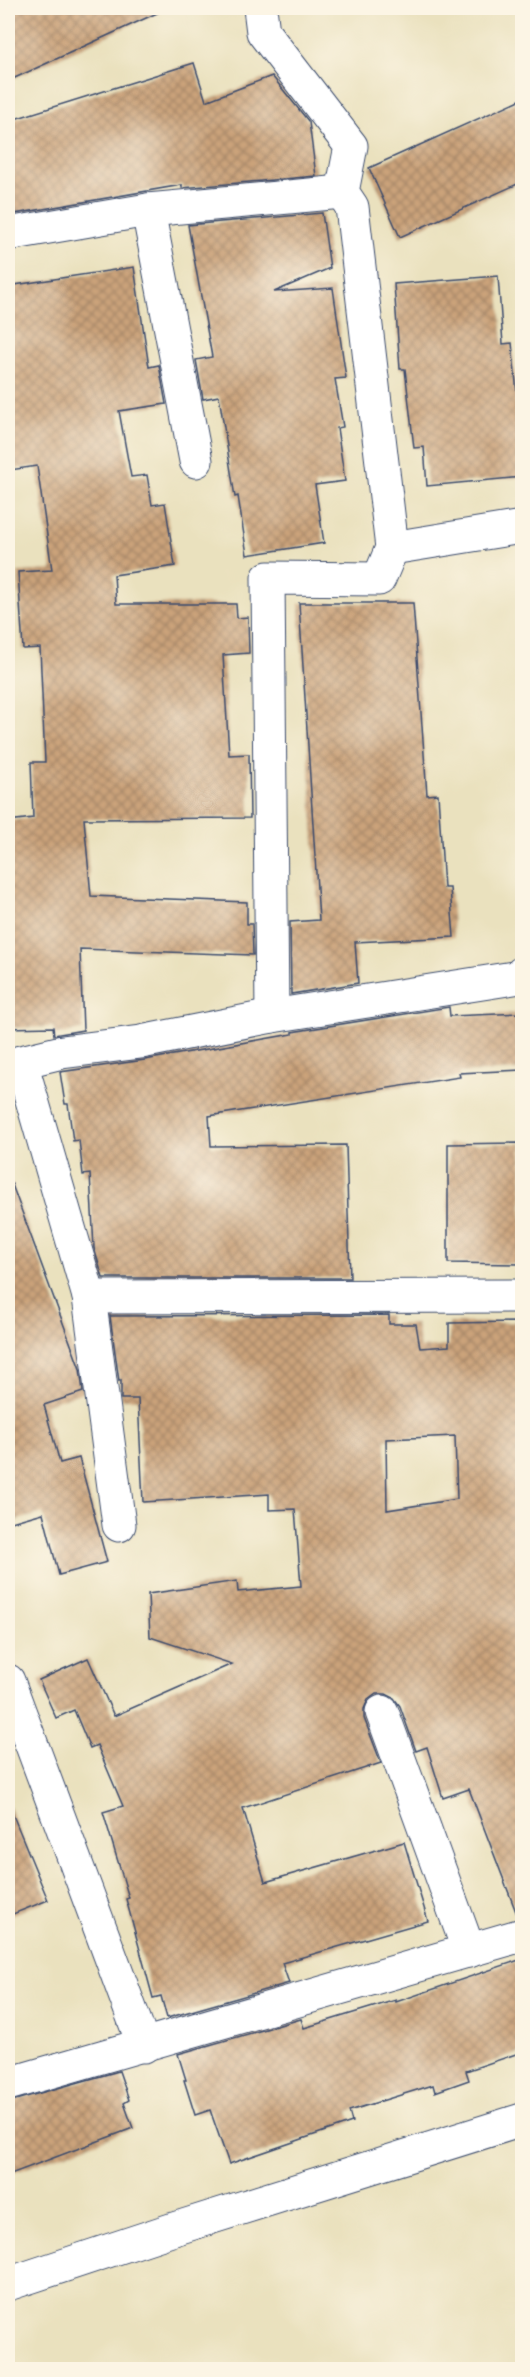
<svg xmlns="http://www.w3.org/2000/svg" width="530" height="2377" font-family="Kalam,sans-serif">
<style>
.building{fill:url(#building-cross-hatch);fill-rule:evenodd}
.lines{fill:none;stroke-linecap:round;stroke-linejoin:round}
.minor-casing{stroke:#3a4a6c;stroke-width:35}
.minor{stroke:#fff;stroke-width:33}
</style>
<defs>
<pattern id="building-cross-hatch" width="8" height="8" patternUnits="userSpaceOnUse" patternTransform="scale(1.5)"><rect width="8" height="8" fill="#cba37a"/><path d="M0 0l8 8M0 8l8-8" fill="none" stroke="#a48567"/></pattern>
</defs>
<rect width="100%" height="100%" fill="#fcf5e5"/>
<filter id="ink" filterUnits="userSpaceOnUse"><feTurbulence type="fractalNoise" baseFrequency=".0167" numOctaves="2"/><feDisplacementMap in="SourceGraphic" scale="12" xChannelSelector="R" yChannelSelector="G"/><feConvolveMatrix kernelMatrix="1 2 1 2 8 2 1 2 1" color-interpolation-filters="sRGB"/></filter>
<filter id="wash" filterUnits="userSpaceOnUse"><feTurbulence type="fractalNoise" baseFrequency=".008" numOctaves="4" result="noise"/><feDisplacementMap in="SourceGraphic" scale="24" xChannelSelector="R" yChannelSelector="G"/><feGaussianBlur stdDeviation="1.35" result="paint"/><feColorMatrix in="noise" values="0 0 0 0 0 0 0 0 0 0 0 0 0 0 0 0 0 1.4 0 .05"/><feComposite in="paint" operator="in"/></filter>
<g filter="url(#wash)">
<rect width="100%" height="100%" fill="#eae1be"/>
<g id="blocks">
<g class="building">
<polygon points="8,8 168,8 8,81"/>
<polygon points="194,63 206,101 272,76 309,122 316,176 182,188 182,185 8,215 8,121"/>
<polygon points="522,99 522,182 400,237 369,168"/>
<polygon points="322,213 330,268 274,292 333,288 346,378 335,379 343,427 337,428 345,481 315,485 324,543 247,555 238,496 235,497 219,396 203,399 196,360 212,357 188,225"/>
<polygon points="134,267 149,367 159,365 166,404 119,411 131,477 147,475 152,505 165,503 175,566 114,575 116,604 236,604 237,618 248,617 249,653 223,655 229,755 249,754 250,818 84,819 91,896 247,902 247,924 252,924 253,955 80,949 83,1030 54,1035 53,1027 8,1028 8,821 33,818 31,762 45,762 40,648 23,649 18,572 52,570 37,466 10,470 8,453 8,286"/>
<polygon points="498,276 503,344 512,343 522,443 522,477 427,486 424,447 414,448 405,369 400,369 394,284"/>
<polygon points="299,603 413,603 427,795 438,794 444,888 450,888 454,937 355,942 358,983 291,994 290,922 319,920"/>
<polygon points="449,1007 450,1016 521,1013 522,1070 459,1073 460,1077 209,1116 211,1146 346,1145 350,1278 103,1278 94,1248 90,1174 83,1175 79,1140 73,1141 68,1104 65,1104 60,1072 145,1060 292,1034 292,1032"/>
<polygon points="522,1143 522,1264 448,1263 448,1144"/>
<polygon points="11,1182 80,1369 83,1392 44,1405 60,1463 79,1458 107,1562 59,1575 43,1513 8,1523 8,1183"/>
<path d="M389,1315V1324H416L420,1348L449,1346V1323L522,1322V1917H518L469,1789L443,1798L427,1747L416,1751L400,1706L394,1698L386,1694H376L368,1700L364,1709V1718L381,1763L243,1808L265,1882L404,1842L428,1921L282,1963L289,1983L167,2018L161,1996L153,1998L126,1899L129,1898L103,1812L123,1806L97,1745L90,1748L74,1710L56,1718L39,1680L88,1658L114,1716L232,1664L150,1637L148,1594L237,1581L238,1592L301,1586L295,1509L269,1510V1494L143,1502L138,1399H121V1380L119,1381L110,1316ZM455,1436L457,1499L387,1510L386,1439Z"/>
<polygon points="8,1803 48,1900 8,1916"/>
<polygon points="522,1959 522,2052 466,2071 469,2080 435,2092 433,2085 349,2111 352,2122 229,2164 210,2110 195,2115 184,2080 186,2080 178,2054 301,2019 304,2028 396,2000 396,2002"/>
<polygon points="119,2071 129,2100 124,2103 133,2128 8,2175 8,2102"/>
</g>
</g>
</g>
<g filter="url(#ink)">
<use href="#blocks" fill-opacity="0" stroke="#3a4a6c" stroke-width="1.5"/>
<g class="lines">
<defs>
<g id="minor">
<polyline points="260,8 263,32 351,146 342,192 352,207 392,548 379,579 268,578 272,1016"/>
<polyline points="148,210 196,461"/>
<polyline points="8,234 148,210 342,192"/>
<polyline points="392,548 522,527"/>
<polyline points="21,1062 62,1052 141,1042 272,1016 520,977 522,973"/>
<polyline points="8,1066 21,1062 89,1297 522,1296"/>
<polyline points="89,1297 119,1525"/>
<polyline points="8,1681 144,2046"/>
<polyline points="382,1712 469,1951"/>
<polyline points="8,2084 522,1935"/>
<polyline points="8,2284 174,2229 522,2120"/>
</g>
</defs>
<use href="#minor" class="minor-casing"/>
<use href="#minor" class="minor"/>
</g>
</g>
<rect width="530" height="2377" fill="none" stroke="#fcf5e5" stroke-width="30"/>
</svg>
